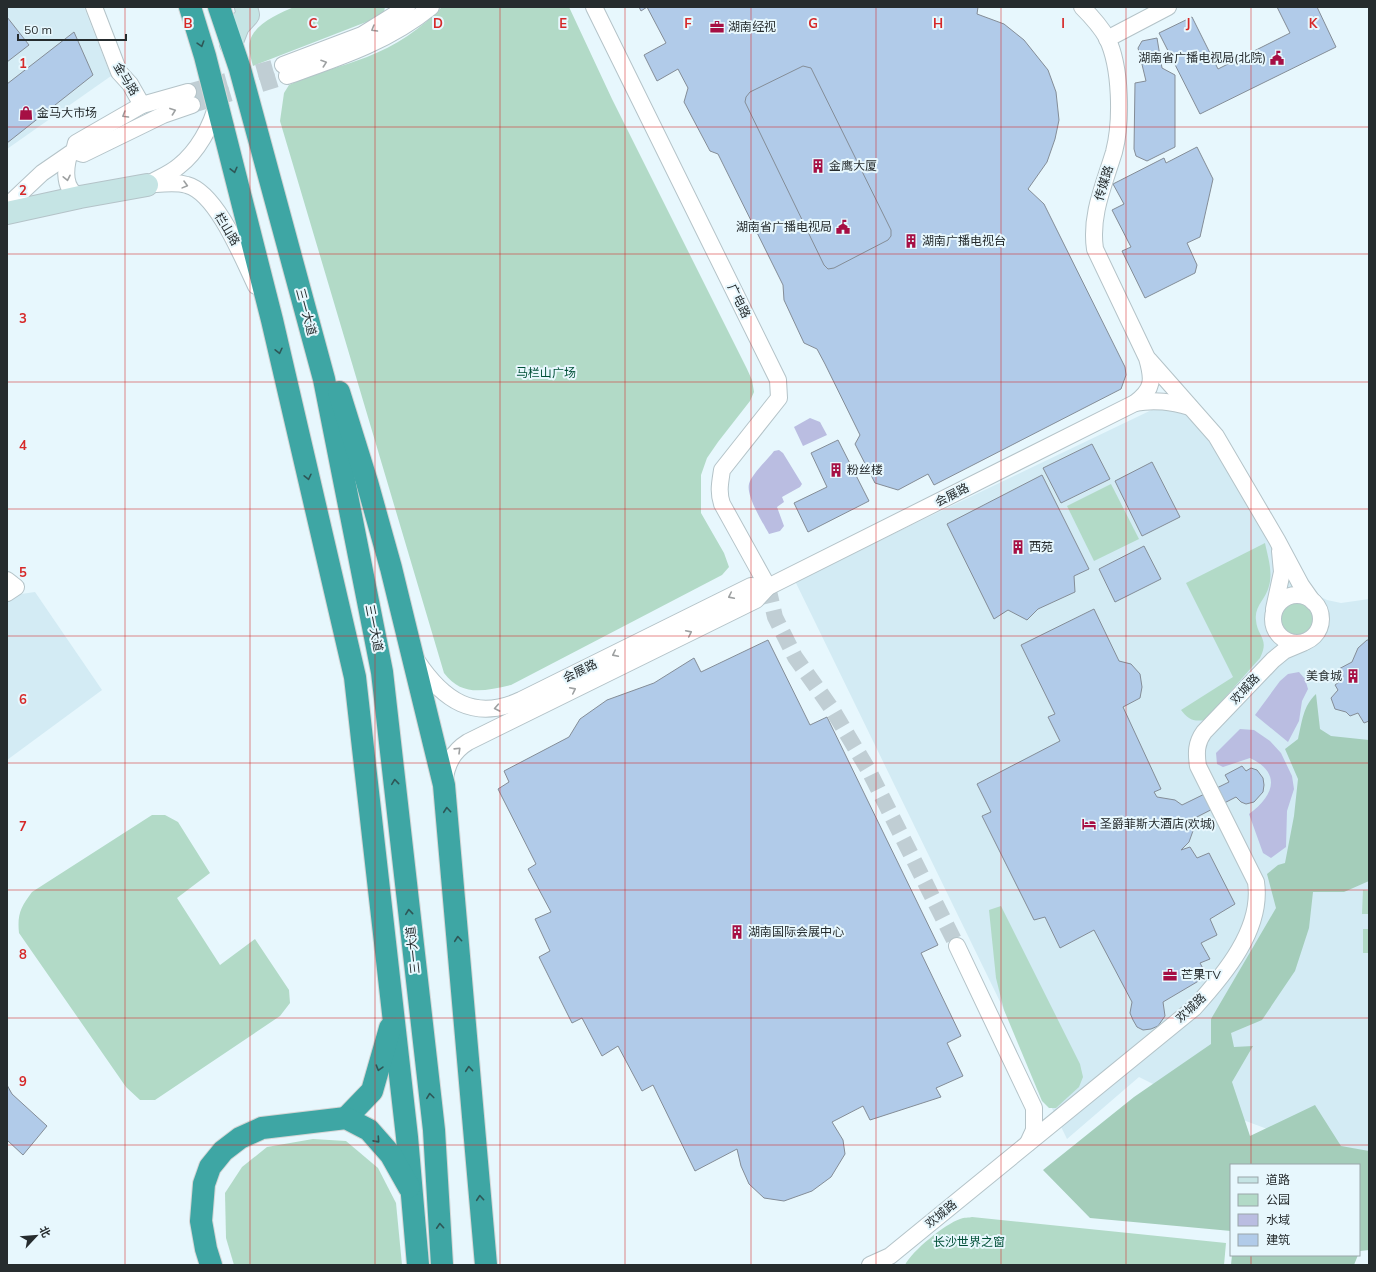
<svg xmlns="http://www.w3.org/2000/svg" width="1376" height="1272" font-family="Mulish,'Noto Sans SC',sans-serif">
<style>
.built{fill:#d3ebf4}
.green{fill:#b2dac7}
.forest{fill:#a4cdba}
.water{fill:#babde1}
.building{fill:#b1cbe9;stroke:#848d97}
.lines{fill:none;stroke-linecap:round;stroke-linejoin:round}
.street-tunnel{stroke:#c0ced4;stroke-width:16;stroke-dasharray:16 8;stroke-linecap:butt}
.street-casing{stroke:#b4c3c8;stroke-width:18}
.secondary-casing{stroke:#b4c3c8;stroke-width:24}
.highway-casing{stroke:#d4d5d5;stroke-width:24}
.street{stroke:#fff;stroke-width:16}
.secondary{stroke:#c5e4e4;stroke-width:22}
.highway{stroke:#3ea6a4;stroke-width:22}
.oneway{stroke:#9da0a1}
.oneway2{stroke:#2e5757}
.grid{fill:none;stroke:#d62828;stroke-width:1;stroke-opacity:0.55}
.labels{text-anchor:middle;stroke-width:4;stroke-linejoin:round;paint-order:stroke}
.poi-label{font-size:12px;fill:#262c2e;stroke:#e7f7fd;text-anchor:start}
.street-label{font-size:12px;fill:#262c2e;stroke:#e7f7fd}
.park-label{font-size:12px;fill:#004f37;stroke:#e7f7fd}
.grid-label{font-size:13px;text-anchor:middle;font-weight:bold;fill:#d62828;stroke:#e7f7fd;stroke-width:4;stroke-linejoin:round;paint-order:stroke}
</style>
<rect width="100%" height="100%" fill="#e7f7fd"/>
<g class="built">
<polygon points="7,7 84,7 111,76 7,149"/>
<polygon points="1187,393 1308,586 1315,594 1327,600 1341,603 1369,599 1369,1163 1310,1145 1173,1094 1139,1077 1067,1139 795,581"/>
<polygon points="35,592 102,690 7,760 7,596"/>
</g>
<g class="green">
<path d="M294,7H385L384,12L374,19L253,66C251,59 248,49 250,41C254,24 280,13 294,7Z"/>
<path d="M442,7H569L612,99L747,369L752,380L754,392L750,401L718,442L707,458L701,475V513L724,553L729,567L722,575L511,685C484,691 462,697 444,673L280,121L284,93L289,85C314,73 341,67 367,57C395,46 421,29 442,7Z"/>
<polygon points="1111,484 1139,539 1094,561 1067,506"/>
<path d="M1265,543C1268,558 1273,571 1269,586C1266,599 1254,606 1256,620C1257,637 1270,638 1260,658L1205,720C1193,722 1188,719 1181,710L1233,677L1186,583Z"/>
<circle cx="1296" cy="619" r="17"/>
<path d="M152,815H165L178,822L210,873L177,898L220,965L255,939L289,990L290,1003L280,1016L155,1100H140L126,1087L19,933C17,914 21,907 32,892Z"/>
<polygon points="1363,890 1369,891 1369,914 1362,914"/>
<polygon points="1001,906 1080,1064 1083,1077 1079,1087 1056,1108 1049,1108 1042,1101 1004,1010 996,978 989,910"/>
<rect x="1363" y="929" width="6" height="24"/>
<polygon points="313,1139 346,1141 378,1168 396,1203 402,1265 234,1265 226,1238 225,1193 242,1167 267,1147"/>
<path d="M972,1217L1226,1243L1224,1265H905C912,1251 945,1224 960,1219C964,1217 969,1218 972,1217Z"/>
</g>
<g class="forest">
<path d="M1316,694L1320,729L1331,736L1369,740V881L1344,892H1313L1309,928L1295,971L1262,1020L1231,1033L1234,1047L1253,1046L1232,1082L1250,1136L1315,1105L1341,1146L1369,1151V1250L1360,1251L1359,1253V1165H1231V1231L1090,1218L1043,1170L1134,1097L1211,1044V1019L1276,908L1267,874L1278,865L1285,863L1294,816L1298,779L1285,749L1298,739C1302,722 1303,706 1316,694Z"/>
<polygon points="1232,1255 1358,1255 1354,1265 1231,1265"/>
</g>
<g class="water">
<polygon points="810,418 820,422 827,435 803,446 794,427"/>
<path d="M779,450L783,453L802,484L800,487L782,497L784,502L777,507L784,526L780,531L769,534C763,523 746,496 749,484C751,475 768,459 774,451Z"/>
<polygon points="1299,672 1305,679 1308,689 1302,701 1299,721 1288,742 1255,715 1280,681 1288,674"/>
<path d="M1240,729L1254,730L1270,741L1281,753L1292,776L1294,789L1287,811L1286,847L1271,858L1263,853L1249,814C1274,796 1282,773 1250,758L1223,767L1217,764L1216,753Z"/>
</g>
<g class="building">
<polygon points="639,7 978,7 977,14 1004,24 1024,40 1048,70 1056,92 1059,120 1055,139 1047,162 1028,189 1044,204 1125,367 1126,375 1121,389 934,485 928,474 898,490 875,483 855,444 860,435 825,364 817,349 804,343 784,300 783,285 718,154 710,151 684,102 688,88 678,69 657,81 644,55 666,43 647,7 641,11"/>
<polygon points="1277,7 1317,7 1336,47 1200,114 1159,33 1192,17 1218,69 1290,33"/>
<polygon points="7,17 29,45 7,62"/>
<polygon points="74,32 93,75 7,143 7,84"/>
<polygon points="1157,38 1162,68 1175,75 1175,147 1147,161 1136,156 1134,149 1135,83 1146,81 1138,48 1142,41"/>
<polygon points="803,66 811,68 891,230 891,236 888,240 834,268 828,269 824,265 745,102 746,97 750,92"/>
<polygon points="1197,147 1213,179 1200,237 1187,243 1197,265 1195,273 1145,298 1122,251 1131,247 1112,210 1124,204 1113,184 1164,158 1166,163"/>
<polygon points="838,440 869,501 808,532 794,503 827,487 811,453"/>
<polygon points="1092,444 1110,479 1061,503 1043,468"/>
<polygon points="1152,462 1180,517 1142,536 1115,481"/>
<polygon points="1042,475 1089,569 1074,576 1075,592 1038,609 1027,620 1008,610 994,619 947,524"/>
<polygon points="1144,546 1161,579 1115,602 1099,569"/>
<polygon points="1094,609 1119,661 1131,664 1140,674 1142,687 1140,698 1123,707 1161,789 1154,792 1157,797 1175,800 1182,805 1229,782 1225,775 1242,766 1246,771 1251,768 1257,770 1263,778 1264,785 1263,792 1254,802 1246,804 1241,802 1236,797 1193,819 1194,828 1189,842 1181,850 1190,847 1197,858 1209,853 1235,904 1210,919 1217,935 1201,943 1210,959 1200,963 1207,976 1163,1002 1165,1016 1158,1026 1151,1029 1143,1030 1137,1027 1133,1020 1130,1013 1132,1002 1094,930 1060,948 1045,917 1034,920 982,816 991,812 977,784 1060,741 1048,717 1055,714 1021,645"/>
<polygon points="768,640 810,725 827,717 938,945 921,953 961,1036 947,1043 963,1076 936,1088 941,1097 870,1120 863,1106 832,1122 843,1140 845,1154 831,1177 812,1191 784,1201 764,1198 749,1184 741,1166 737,1149 695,1171 653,1085 642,1091 618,1046 602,1056 582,1018 572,1023 539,957 550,951 535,919 551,912 528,869 536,864 498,789 509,782 504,771 569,737 580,719 607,700 654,683 694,658 701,672"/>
<polygon points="1367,640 1369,640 1369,721 1364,723 1358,713 1350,716 1346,712 1335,709 1331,698 1338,690 1335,685 1339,682 1335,671 1352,662 1358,648"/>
<polygon points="7,1085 12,1094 47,1126 23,1155 7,1140"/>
</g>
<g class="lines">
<g class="street-tunnel">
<polyline points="188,92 283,65"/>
<polyline points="192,105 287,76"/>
<polyline points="768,587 775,617 795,657 832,709 869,771 957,946"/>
</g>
<defs>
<g id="street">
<polyline points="94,7 119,72 130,84 142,105"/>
<path d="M594,7L778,380L779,398L722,470C720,483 718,492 722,504L768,587"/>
<polyline points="1107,39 1168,7"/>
<polyline points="283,65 362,35 407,7"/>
<path d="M287,76C338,58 388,42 431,7"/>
<polyline points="74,151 83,154 163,115 192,105"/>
<path d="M69,155C65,169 63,190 80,197"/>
<path d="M152,182C161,177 171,173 179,166C197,152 212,126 217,103"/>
<path d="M147,185C160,184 174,181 187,185C217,193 243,259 256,286"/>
<polyline points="7,206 42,173 74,151 76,143 142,105 188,92"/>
<polyline points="1149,360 1216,436 1277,540 1301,585 1313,602"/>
<path d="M1135,403C1155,399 1172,402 1190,407"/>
<polyline points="7,580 16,587 7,593"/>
<circle cx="1297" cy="619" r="24"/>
<polyline points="1274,609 1282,572 1280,551"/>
<path d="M417,661C443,700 474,722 521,700L751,586L768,587"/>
<path d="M444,782C447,764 452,752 468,742L756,600L768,587L1135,403C1154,389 1153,379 1147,358L1095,249C1090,215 1104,185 1114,152C1122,121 1121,67 1107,38C1101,27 1091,16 1082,7"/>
<polyline points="957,946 1034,1108 1034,1130 1028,1143"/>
<path d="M870,1265L890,1256L1194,1008C1224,975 1263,929 1256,882L1198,766C1196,753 1196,743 1204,732L1273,660L1284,651L1303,643"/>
</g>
<g id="secondary">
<polyline points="231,44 238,26 248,15 246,7"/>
<polyline points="7,213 80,197 147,185"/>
</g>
<g id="highway">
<polyline points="190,7 205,56 272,320 355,677 407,1137 418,1265"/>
<polyline points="219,7 240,69 324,379 382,672 434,1130 442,1265"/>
<polyline points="339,392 367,482 391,568 444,785 486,1265"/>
<polyline points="346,1118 372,1091 390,1028"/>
<polyline points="211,1265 206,1249 201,1221 204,1184 210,1167 223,1151 240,1138 262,1128 346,1118 369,1130 391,1155 409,1187"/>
</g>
</defs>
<use href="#street" class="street-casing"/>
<use href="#secondary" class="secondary-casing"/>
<use href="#highway" class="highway-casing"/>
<use href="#street" class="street"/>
<use href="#secondary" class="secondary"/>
<use href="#highway" class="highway"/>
</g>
<defs><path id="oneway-chevron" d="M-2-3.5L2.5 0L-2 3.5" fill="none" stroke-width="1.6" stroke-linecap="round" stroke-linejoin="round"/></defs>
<g class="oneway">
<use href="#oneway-chevron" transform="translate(374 29) rotate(150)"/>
<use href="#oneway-chevron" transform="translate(324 63) rotate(-19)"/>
<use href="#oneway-chevron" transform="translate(173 111) rotate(-20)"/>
<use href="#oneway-chevron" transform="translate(125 115) rotate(150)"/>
<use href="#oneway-chevron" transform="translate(67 178) rotate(78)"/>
<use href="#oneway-chevron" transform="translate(185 185) rotate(15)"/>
<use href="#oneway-chevron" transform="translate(731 596) rotate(154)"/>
<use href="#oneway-chevron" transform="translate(689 633) rotate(-26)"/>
<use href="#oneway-chevron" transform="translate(615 654) rotate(154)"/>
<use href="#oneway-chevron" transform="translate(573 690) rotate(-26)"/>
<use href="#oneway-chevron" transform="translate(497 708) rotate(169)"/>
<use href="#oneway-chevron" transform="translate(458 750) rotate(-44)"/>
</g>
<g class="oneway2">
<use href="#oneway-chevron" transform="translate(201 44) rotate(73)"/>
<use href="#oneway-chevron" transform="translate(234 170) rotate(76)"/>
<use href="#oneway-chevron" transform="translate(279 351) rotate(77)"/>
<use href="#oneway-chevron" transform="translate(308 477) rotate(77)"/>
<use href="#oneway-chevron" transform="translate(395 782) rotate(-96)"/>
<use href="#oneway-chevron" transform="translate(447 810) rotate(-95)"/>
<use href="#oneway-chevron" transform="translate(409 912) rotate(-96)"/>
<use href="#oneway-chevron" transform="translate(458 939) rotate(-95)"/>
<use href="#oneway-chevron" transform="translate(379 1068) rotate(106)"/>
<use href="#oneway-chevron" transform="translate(469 1069) rotate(-95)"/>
<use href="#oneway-chevron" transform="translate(430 1096) rotate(-97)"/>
<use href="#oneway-chevron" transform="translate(377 1140) rotate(48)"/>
<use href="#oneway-chevron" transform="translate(480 1198) rotate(-95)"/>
<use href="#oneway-chevron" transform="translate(440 1226) rotate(-94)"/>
</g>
<path class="grid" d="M125,7V1265M250,7V1265M375,7V1265M500,7V1265M625,7V1265M751,7V1265M876,7V1265M1001,7V1265M1126,7V1265M1251,7V1165M7,127H1369M7,254H1369M7,382H1369M7,509H1369M7,636H1369M7,763H1369M7,890H1369M7,1018H1369M7,1145H1369M1251,1255V1265"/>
<defs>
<symbol id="office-bare" viewBox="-9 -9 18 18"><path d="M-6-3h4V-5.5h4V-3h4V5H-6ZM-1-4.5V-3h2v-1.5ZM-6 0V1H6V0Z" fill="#a60f44" stroke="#e7f7fd" stroke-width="2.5" paint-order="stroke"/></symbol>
<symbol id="civic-bare" viewBox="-9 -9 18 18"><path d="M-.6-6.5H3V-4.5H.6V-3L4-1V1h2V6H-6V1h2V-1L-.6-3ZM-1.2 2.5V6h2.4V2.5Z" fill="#a60f44" stroke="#e7f7fd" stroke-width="2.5" paint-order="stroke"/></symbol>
<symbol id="shop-bare" viewBox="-9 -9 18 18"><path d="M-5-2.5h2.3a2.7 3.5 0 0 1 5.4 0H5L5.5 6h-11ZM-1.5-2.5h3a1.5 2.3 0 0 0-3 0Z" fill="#a60f44" stroke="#e7f7fd" stroke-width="2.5" paint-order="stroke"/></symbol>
<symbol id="building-bare" viewBox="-9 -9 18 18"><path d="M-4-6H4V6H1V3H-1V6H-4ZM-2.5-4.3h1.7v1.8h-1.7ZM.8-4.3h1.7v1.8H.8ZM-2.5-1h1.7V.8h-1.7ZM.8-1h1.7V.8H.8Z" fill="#a60f44" stroke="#e7f7fd" stroke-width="2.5" paint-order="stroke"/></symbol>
<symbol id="hotel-bare" viewBox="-9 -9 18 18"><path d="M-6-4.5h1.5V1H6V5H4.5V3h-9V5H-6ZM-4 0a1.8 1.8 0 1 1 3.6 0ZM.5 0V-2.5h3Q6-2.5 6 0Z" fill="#a60f44" stroke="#e7f7fd" stroke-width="2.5" paint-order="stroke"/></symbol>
</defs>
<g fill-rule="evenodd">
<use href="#office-bare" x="707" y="17" width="20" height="20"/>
<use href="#civic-bare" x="1267" y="48" width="20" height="20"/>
<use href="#shop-bare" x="16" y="103" width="20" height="20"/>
<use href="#building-bare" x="808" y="156" width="20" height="20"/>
<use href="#civic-bare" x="833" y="217" width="20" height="20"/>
<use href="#building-bare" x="901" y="231" width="20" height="20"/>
<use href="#building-bare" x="826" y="460" width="20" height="20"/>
<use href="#building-bare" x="1008" y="537" width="20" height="20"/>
<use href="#building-bare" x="1343" y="666" width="20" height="20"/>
<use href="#hotel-bare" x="1079" y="814" width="20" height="20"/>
<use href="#building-bare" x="727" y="922" width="20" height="20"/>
<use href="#office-bare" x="1160" y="965" width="20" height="20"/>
</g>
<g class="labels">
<g class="poi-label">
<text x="728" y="31">湖南经视</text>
<text x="1266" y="62" text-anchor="end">湖南省广播电视局(北院)</text>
<text x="37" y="117">金马大市场</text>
<text x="829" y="170">金鹰大厦</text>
<text x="832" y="231" text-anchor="end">湖南省广播电视局</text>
<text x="922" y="245">湖南广播电视台</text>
<text x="847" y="474">粉丝楼</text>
<text x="1029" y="551">西苑</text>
<text x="1342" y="680" text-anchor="end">美食城</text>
<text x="1100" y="828">圣爵菲斯大酒店(欢城)</text>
<text x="748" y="936">湖南国际会展中心</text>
<text x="1181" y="979">芒果TV</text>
</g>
<g class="street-label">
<text transform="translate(126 79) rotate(59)" y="4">金马路</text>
<text transform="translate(1104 183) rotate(-73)" y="4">传媒路</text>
<text transform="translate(227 229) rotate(59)" y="4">栏山路</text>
<text transform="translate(739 301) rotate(64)" y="4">广电路</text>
<text transform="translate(306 312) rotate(75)" y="4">三一大道</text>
<text transform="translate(952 495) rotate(-27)" y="4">会展路</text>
<text transform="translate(374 628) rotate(79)" y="4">三一大道</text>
<text transform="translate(580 671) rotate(-26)" y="4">会展路</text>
<text transform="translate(1245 689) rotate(-47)" y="4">欢城路</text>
<text transform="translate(413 950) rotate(-96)" y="4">三一大道</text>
<text transform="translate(1191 1008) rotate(-43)" y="4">欢城路</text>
<text transform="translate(941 1214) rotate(-39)" y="4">欢城路</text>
</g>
<g class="park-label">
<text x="546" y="377">马栏山广场</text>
<text x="969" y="1246">长沙世界之窗</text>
</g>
</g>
<g class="grid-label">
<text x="188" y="28">B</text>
<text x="313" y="28">C</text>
<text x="438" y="28">D</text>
<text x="563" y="28">E</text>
<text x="688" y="28">F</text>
<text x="813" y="28">G</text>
<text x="938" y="28">H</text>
<text x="1063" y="28">I</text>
<text x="1188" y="28">J</text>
<text x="1313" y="28">K</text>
<text x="23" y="68">1</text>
<text x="23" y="195">2</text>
<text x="23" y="323">3</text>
<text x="23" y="450">4</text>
<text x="23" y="577">5</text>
<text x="23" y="704">6</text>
<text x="23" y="831">7</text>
<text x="23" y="959">8</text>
<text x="23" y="1086">9</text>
</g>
<rect width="1376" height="1272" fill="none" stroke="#262c2e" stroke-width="16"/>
<rect x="1230" y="1164" width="130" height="92" fill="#e7f7fd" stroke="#9aa6aa"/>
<rect x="1238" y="1177" width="20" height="6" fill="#c5e4e4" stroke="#9aa6aa"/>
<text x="1266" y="1184" font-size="12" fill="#262c2e">道路</text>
<rect x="1238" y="1194" width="20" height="12" fill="#b2dac7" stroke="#9aa6aa"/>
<text x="1266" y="1204" font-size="12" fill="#262c2e">公园</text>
<rect x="1238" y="1214" width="20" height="12" fill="#babde1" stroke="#9aa6aa"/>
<text x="1266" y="1224" font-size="12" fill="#262c2e">水域</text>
<rect x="1238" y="1234" width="20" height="12" fill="#b1cbe9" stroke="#9aa6aa"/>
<text x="1266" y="1244" font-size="12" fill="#262c2e">建筑</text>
<g transform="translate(36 1236) rotate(64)" stroke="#e7f7fd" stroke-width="3" paint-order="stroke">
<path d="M0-3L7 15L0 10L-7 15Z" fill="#262c2e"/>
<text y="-6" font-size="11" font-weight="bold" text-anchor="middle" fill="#262c2e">北</text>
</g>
<path d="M18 34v6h108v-6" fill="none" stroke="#262c2e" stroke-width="2"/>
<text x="24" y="34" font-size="12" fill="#262c2e" stroke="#e7f7fd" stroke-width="3" paint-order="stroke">50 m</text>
</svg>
